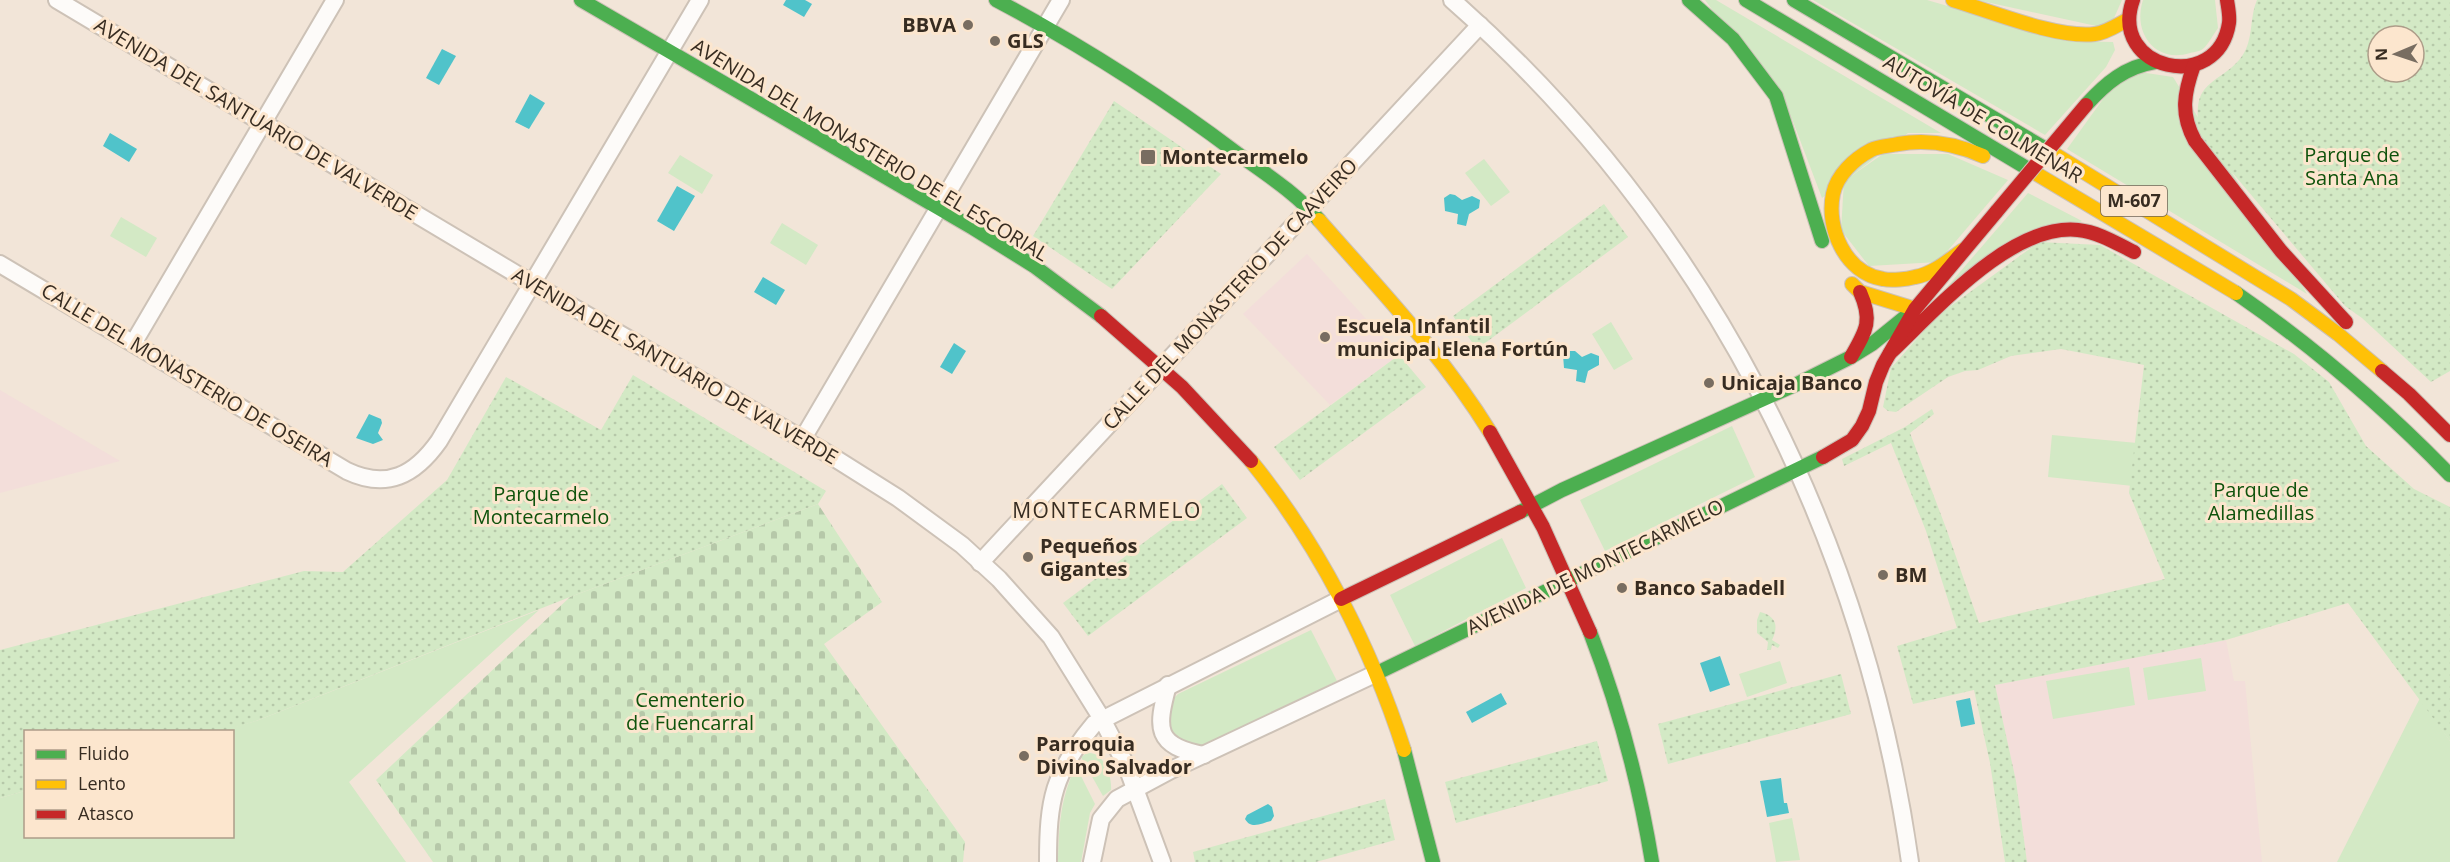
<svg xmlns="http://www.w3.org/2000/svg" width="2450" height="862" font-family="'Open Sans',sans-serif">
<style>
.education{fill:#f3deda}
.green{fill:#d3e9c5}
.cemetery{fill:url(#cemetery-stones)}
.park{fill:url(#park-dots);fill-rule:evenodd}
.water{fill:#50c3ca}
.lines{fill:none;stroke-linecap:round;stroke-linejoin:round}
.street-casing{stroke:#cdc2b7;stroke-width:20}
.fast-casing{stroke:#cdc2b7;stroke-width:16}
.slow-casing{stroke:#cdc2b7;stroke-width:16}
.jam-casing{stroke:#cdc2b7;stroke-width:16}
.street{stroke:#fdfbf9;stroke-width:16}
.fast{stroke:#4caf50;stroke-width:14}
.slow{stroke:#ffc107;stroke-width:14}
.jam{stroke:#c62828;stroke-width:14}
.jam-bridge-casing{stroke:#cdc2b7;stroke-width:16;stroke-linecap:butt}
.jam-bridge{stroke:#c62828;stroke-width:14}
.poi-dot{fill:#786d61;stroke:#fce6ce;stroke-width:2}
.labels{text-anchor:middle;stroke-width:6;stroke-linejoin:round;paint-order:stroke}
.shield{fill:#fce6ce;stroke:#726455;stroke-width:1.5}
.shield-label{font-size:18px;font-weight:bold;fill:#372c21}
.poi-label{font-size:20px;font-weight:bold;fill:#372c21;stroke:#fce6ce;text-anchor:start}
.street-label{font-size:20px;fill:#372c21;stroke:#fce6ce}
.park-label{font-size:20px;fill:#0f530c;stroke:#fce6ce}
.neighbourhood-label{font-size:21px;letter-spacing:1.5px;fill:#372c21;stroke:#fce6ce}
</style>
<defs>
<pattern id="cemetery-stones" width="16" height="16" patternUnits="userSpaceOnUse" patternTransform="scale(1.5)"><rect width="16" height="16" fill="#d3e9c5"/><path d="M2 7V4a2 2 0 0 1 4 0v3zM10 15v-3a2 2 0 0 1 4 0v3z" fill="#b6c8a9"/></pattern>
<pattern id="park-dots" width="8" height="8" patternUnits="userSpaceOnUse" patternTransform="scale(1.5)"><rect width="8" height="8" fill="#d3e9c5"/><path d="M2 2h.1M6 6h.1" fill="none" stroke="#b6c8a9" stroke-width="1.8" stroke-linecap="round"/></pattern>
</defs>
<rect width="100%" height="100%" fill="#f2e5d8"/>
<g class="education">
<polygon points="1307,254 1399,355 1330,405 1243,314"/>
<polygon points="0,390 120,461 0,493"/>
<polygon points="2226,640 2234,681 2245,681 2262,862 2027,862 2016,781 1995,685"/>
</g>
<g class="green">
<polygon points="1705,0 1716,0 1941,133 1908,133 1822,198 1792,119"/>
<polygon points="1813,0 1927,0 2067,41 2113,42 2115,50 2106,67 2045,135"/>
<polygon points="1977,0 2122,0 2114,18 2101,27"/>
<path d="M2143,0H2215L2218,28C2213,35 2209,43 2204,48C2201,51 2195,52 2190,53C2156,64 2132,33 2143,0Z"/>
<polygon points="2133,71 2173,77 2307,294 2067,149 2111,88"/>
<polygon points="1883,154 1948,154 2008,180 1938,262 1869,266 1841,230 1844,181"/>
<polygon points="680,155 713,175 702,194 668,173"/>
<polygon points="1484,159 1510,192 1491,206 1465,173"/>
<polygon points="2028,193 2082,221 1941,294"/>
<polygon points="121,217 157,238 146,257 110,236"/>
<polygon points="782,223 818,245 806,265 770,243"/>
<polygon points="1611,322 1633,359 1614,370 1592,334"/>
<polygon points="1732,426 1755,477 1605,551 1580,500"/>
<polygon points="2052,435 2137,443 2133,486 2048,477"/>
<polygon points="1502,538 1526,588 1415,646 1390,595"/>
<polygon points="539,610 349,782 406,862 0,862 0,798 25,791 26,836 232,836 232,732 220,731 256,721"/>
<polygon points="1311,630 1337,681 1204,745 1189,747 1168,733 1170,702 1178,694"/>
<polygon points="2201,658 2206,691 2148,700 2143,668"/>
<polygon points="1780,661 1787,683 1747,697 1739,674"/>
<polygon points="2129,667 2135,705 2053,719 2046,681"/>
<polygon points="2420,698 2450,741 2450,862 2337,862"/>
<path d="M1087,753C1104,751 1112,776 1111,790L1103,796L1081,757Z"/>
<path d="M1076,766L1095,804L1090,813L1081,862H1058C1059,826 1060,799 1076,766Z"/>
<polygon points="1792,818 1800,860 1776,862 1769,823"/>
</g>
<polygon class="cemetery" points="818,504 882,602 824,644 965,842 963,862 433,862 376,780 570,597"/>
<g class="park">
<path d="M2257,0H2450V371L2431,382L2362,318L2345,306L2198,132C2198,121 2196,105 2201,95C2210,77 2236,72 2246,49C2253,33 2250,16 2257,0ZM2378,36H2414V72H2378Z"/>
<polygon points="1114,101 1221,174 1112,289 1033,236"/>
<polygon points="1604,204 1628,237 1477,349 1453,316"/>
<polygon points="2039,242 2100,245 2294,354 2329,382 2366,446 2414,489 2450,507 2450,741 2348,603 2226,640 1995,685 2016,781 2027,862 2005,862 1990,763 1974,690 1913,704 1897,646 1957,628 1926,531 1891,443 1844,466 1842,459 1905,427 1932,409 1934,414 1910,433 1946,528 1979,623 2165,579 2129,493 2144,365 2061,349 2011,356 1978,370 1965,371 1948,377 1896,412 1888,411 1883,407 1891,368 1937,316"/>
<polygon points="1399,355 1426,387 1300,480 1274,447"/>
<polygon points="633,375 826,491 818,504 570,597 256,721 220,732 26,732 25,791 0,798 0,650 304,571 343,572 447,480 506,377 601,430"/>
<polygon points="1222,484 1247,518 1088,636 1063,603"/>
<path d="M1760,612C1776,616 1779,626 1772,640L1780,645L1778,648L1772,645L1771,650H1767L1768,642L1757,633V620Z"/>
<polygon points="1841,674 1851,714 1668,764 1658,724"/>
<polygon points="1597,741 1608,781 1456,823 1445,782"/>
<polygon points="1385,799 1395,840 1316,862 1195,862 1193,852"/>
</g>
<g class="water">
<polygon points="786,0 805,0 812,4 804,17 783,5"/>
<polygon points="442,49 456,56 439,85 426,78"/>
<polygon points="530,94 545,103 529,129 515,122"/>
<polygon points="110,133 137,149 129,162 103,146"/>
<polygon points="677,186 695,196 674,231 657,221"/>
<polygon points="1450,194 1455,195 1462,200 1472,196 1480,200 1479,208 1469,214 1466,226 1457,224 1458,214 1445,211 1444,198"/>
<polygon points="763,277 785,290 776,305 754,292"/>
<polygon points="954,343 966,351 952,374 940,367"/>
<polygon points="1569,351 1575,351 1582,357 1591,353 1599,356 1599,365 1588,371 1585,383 1576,381 1577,370 1564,368 1563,355"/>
<polygon points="369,414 381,419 382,423 378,433 383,440 373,444 356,438"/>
<polygon points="1720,656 1730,685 1710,692 1700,663"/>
<polygon points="1501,693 1507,704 1472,723 1466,712"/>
<polygon points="1970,698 1975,724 1961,727 1956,701"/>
<polygon points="1781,778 1784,803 1787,803 1789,813 1767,817 1760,781"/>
<path d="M1268,804L1272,807L1274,816L1271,821C1262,823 1251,830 1245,819L1247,815Z"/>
</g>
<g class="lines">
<defs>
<g id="street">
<polyline points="57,0 533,284 825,452 898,498 962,545 999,579 1051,637 1102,719 1127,767 1162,862"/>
<path d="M1452,0C1705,222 1863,531 1910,862"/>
<path d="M0,264L347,471C387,490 415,475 439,441L700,0"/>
<polyline points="134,342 335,0"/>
<polyline points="802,440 1061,0"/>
<polyline points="980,563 1480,25"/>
<path d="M1168,685C1156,729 1155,746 1204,755"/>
<path d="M1048,862C1048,800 1053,773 1094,724L1341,599"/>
<polyline points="1092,862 1101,819 1117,799 1171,770 1377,673"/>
</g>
<g id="fast">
<polyline points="581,0 973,228 1034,266 1101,316"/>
<path d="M996,0C1081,45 1161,96 1238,154C1266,174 1297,194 1319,220"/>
<polyline points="1689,0 1733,39 1776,96 1822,241"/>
<polyline points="1746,0 2030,170"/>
<polyline points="1794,0 2051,152"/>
<path d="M2086,105C2106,83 2125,67 2155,62"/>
<path d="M2236,293C2314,347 2384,407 2450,475"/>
<polyline points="1520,512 1562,490 1797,384 1851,357 1872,344 1904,318"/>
<path d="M1590,632C1619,707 1639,783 1652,862"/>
<polyline points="1377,673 1823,457"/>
<polyline points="1404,750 1433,862"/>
</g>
<g id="slow">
<path d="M1953,0C1990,11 2058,39 2095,34C2106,33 2119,24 2129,19"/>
<polyline points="2051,152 2291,299 2338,334 2382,371"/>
<polyline points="2030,170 2236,293"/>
<path d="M1319,220C1379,289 1442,354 1490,432"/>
<path d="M1963,250C1949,260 1933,274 1915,277C1907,279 1892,281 1883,279C1845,273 1826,228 1833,194C1837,175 1854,159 1871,150C1879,146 1890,146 1898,144C1927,139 1956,144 1983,156"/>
<polyline points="1852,284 1860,292 1915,309"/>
<path d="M1251,461C1319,545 1371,647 1404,750"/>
</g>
<g id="jam">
<path d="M2133,0C2108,70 2218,95 2229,23C2230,16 2228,7 2227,0"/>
<path d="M2194,65C2184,93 2180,114 2195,141L2281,251L2346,322"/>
<polyline points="1101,316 1182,387 1251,461"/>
<path d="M1890,353C1935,311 2011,223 2078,230C2098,232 2116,243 2134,252"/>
<path d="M1851,357C1866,331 1873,321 1860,292"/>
<polyline points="2382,371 2409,394 2450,435"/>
<polyline points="1490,432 1543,527 1590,632"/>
<polyline points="1823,457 1852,440 1862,426 1869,411 1876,382 1883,365 1915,309 1997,211"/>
<polyline points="1341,599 1520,512"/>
</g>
</defs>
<use href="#street" class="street-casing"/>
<use href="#fast" class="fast-casing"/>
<use href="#slow" class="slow-casing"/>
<use href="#jam" class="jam-casing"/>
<use href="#street" class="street"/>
<use href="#fast" class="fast"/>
<use href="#slow" class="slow"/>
<use href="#jam" class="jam"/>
<defs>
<polyline id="jam-bridge" points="1997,211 2086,105"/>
</defs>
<use href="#jam-bridge" class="jam-bridge-casing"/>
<use href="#jam-bridge" class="jam-bridge"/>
</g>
<g class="poi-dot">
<circle cx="968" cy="25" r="6"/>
<circle cx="995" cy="41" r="6"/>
<rect x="1140" y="149" width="16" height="16" rx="3"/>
<circle cx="1325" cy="337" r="6"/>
<circle cx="1709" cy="383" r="6"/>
<circle cx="1028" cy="557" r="6"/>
<circle cx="1883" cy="575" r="6"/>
<circle cx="1622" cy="588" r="6"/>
<circle cx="1024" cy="756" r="6"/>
</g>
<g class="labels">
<rect class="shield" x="2101" y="186" width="66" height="30" rx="4.5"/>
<g class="shield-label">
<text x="2134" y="207">M-607</text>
</g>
<g class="poi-label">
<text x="956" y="32" text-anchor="end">BBVA</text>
<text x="1007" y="48">GLS</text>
<text x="1162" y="164">Montecarmelo</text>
<text x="1337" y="333">Escuela Infantil<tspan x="1337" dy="23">municipal Elena Fortún</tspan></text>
<text x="1721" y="390">Unicaja Banco</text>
<text x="1040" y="553">Pequeños<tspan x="1040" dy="23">Gigantes</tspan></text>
<text x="1895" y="582">BM</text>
<text x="1634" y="595">Banco Sabadell</text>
<text x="1036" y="751">Parroquia<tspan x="1036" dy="23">Divino Salvador</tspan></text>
</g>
<g class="street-label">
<text transform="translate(256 119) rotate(31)" y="7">AVENIDA DEL SANTUARIO DE VALVERDE</text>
<text transform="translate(1983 119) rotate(31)" y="7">AUTOVÍA DE COLMENAR</text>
<text transform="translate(870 150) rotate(31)" y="7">AVENIDA DEL MONASTERIO DE EL ESCORIAL</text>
<text transform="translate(1230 294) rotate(-47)" y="7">CALLE DEL MONASTERIO DE CAAVEIRO</text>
<text transform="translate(675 366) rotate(30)" y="7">AVENIDA DEL SANTUARIO DE VALVERDE</text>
<text transform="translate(187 375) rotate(31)" y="7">CALLE DEL MONASTERIO DE OSEIRA</text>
<text transform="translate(1595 567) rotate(-26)" y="7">AVENIDA DE MONTECARMELO</text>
</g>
<g class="park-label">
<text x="2352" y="162">Parque de<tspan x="2352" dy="23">Santa Ana</tspan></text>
<text x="2261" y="497">Parque de<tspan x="2261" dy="23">Alamedillas</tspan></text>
<text x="541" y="501">Parque de<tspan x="541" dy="23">Montecarmelo</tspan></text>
<text x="690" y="707">Cementerio<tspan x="690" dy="23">de Fuencarral</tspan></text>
</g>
<g class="neighbourhood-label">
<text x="1107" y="518">MONTECARMELO</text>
</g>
</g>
<rect x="24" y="730" width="210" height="108" fill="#fce6ce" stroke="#ad9c89" stroke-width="1.5"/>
<rect x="36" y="750" width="30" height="9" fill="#4caf50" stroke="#ad9c89" stroke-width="1.5"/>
<text x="78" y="760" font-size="18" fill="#372c21">Fluido</text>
<rect x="36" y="780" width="30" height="9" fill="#ffc107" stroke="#ad9c89" stroke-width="1.5"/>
<text x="78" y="790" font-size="18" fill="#372c21">Lento</text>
<rect x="36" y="810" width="30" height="9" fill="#c62828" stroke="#ad9c89" stroke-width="1.5"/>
<text x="78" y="820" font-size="18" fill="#372c21">Atasco</text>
<g transform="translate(2396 54) rotate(268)"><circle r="28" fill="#fce6ce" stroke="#ad9c89" stroke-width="1.5"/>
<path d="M0-4.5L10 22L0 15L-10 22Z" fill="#786d61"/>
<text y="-9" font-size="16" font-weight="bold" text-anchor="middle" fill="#372c21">N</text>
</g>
</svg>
